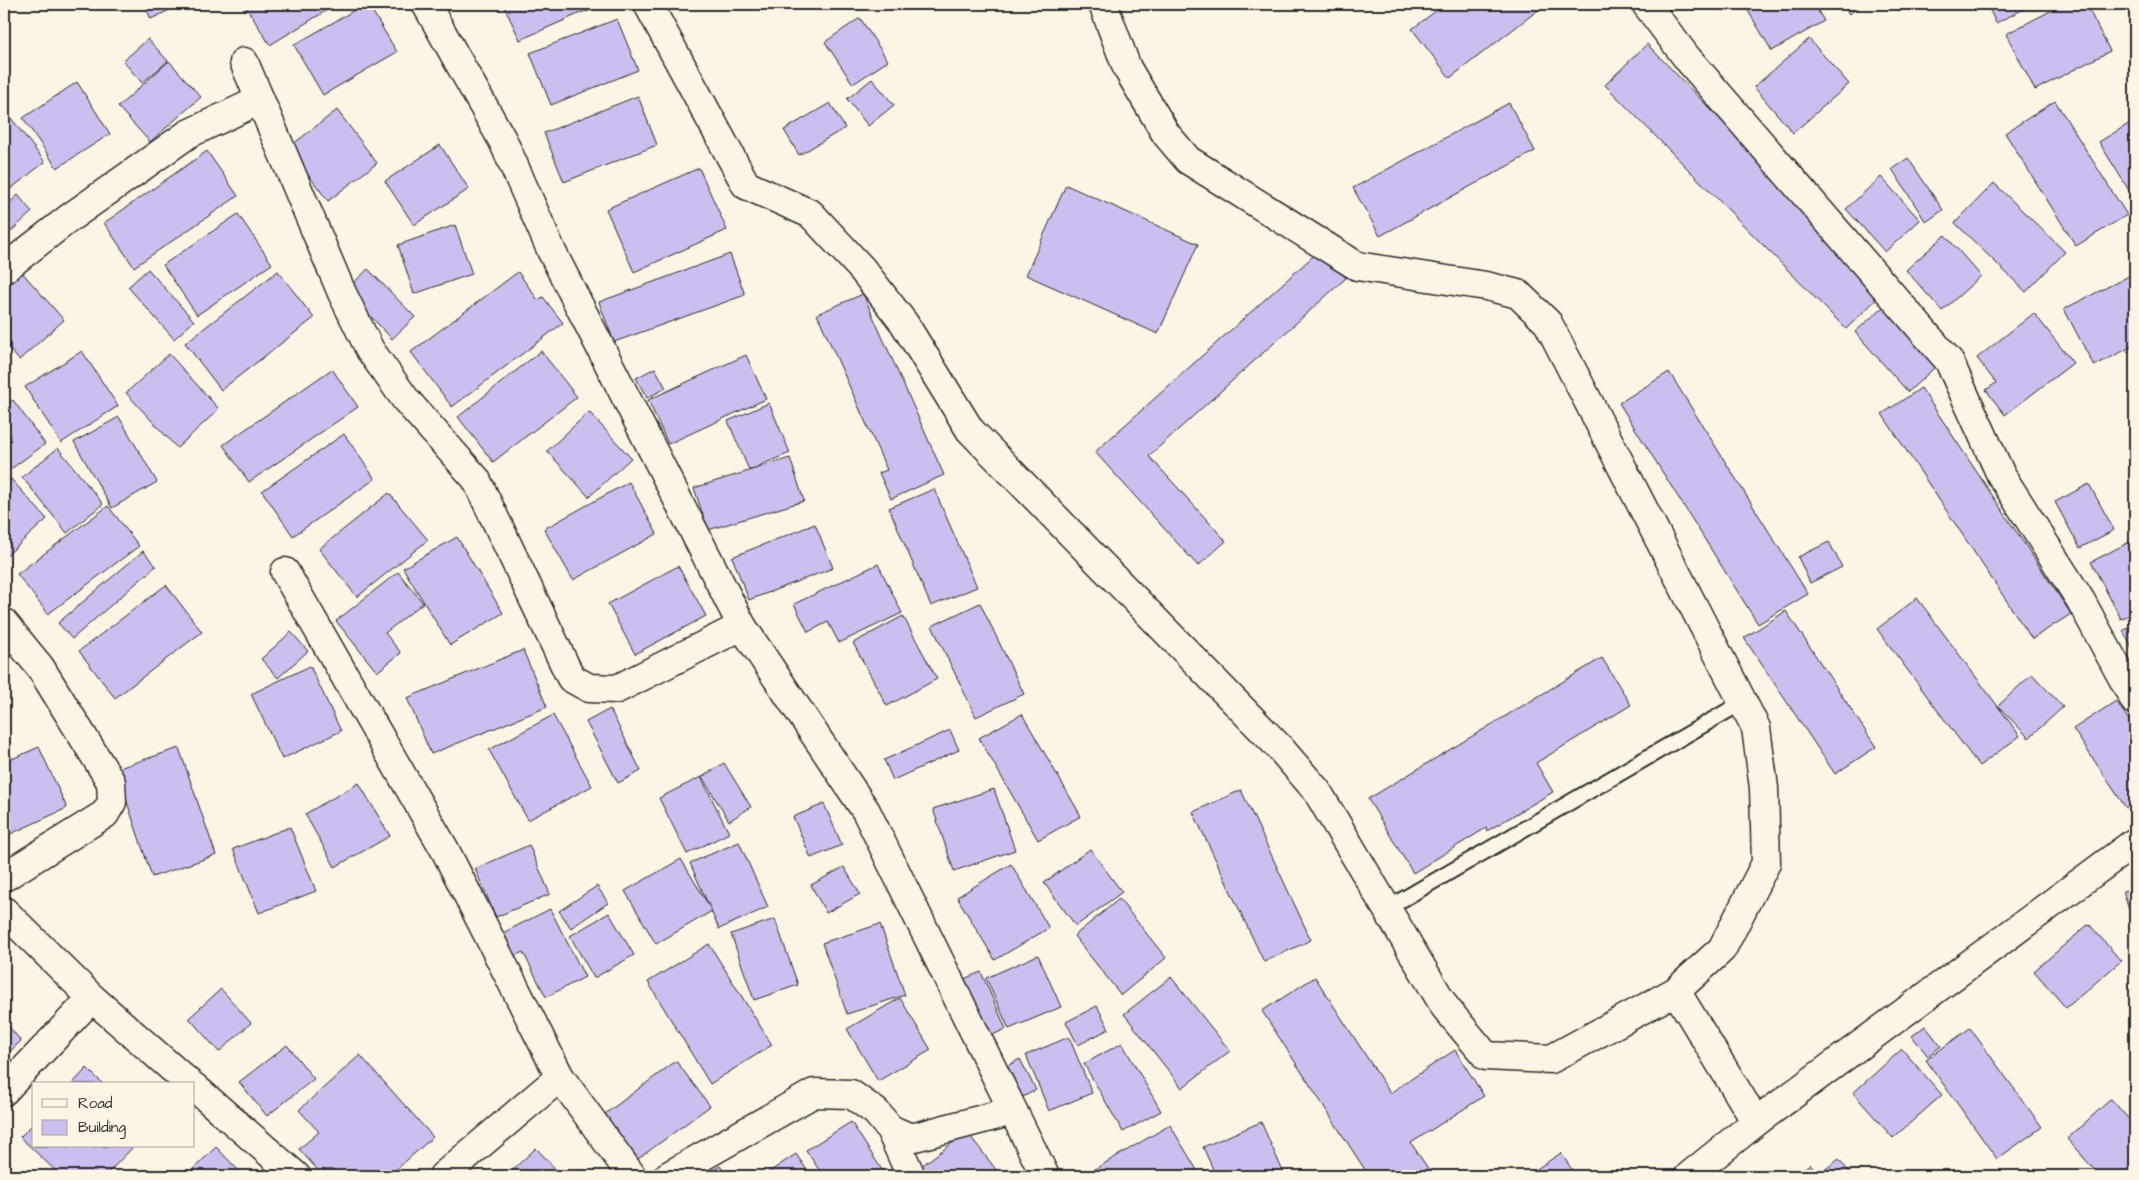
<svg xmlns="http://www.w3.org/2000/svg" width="2139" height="1180" font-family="'Architects Daughter',sans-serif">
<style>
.building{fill:#cdbef0;stroke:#2b2b2b}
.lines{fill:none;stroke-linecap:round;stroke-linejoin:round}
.service-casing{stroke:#2b2b2b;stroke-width:18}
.minor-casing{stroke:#2b2b2b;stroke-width:31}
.service{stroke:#fcf5e5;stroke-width:14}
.minor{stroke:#fcf5e5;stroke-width:28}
</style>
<rect width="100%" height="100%" fill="#fcf5e5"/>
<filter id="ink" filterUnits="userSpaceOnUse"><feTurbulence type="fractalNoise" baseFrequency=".02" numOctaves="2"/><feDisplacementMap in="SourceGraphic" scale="10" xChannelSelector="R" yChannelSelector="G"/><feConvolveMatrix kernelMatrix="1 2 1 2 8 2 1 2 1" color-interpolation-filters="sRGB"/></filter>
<g filter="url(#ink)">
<g class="building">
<polygon points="144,4 182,4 151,19"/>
<polygon points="244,4 337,4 270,45"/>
<polygon points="365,4 368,4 397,52 323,95 294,45"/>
<polygon points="503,4 581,4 585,11 520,40"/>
<polygon points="583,4 610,4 586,12"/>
<polygon points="1445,4 1546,4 1450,78 1412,29"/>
<polygon points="1744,4 1814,4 1824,21 1772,51"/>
<polygon points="1842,4 1863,4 1849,14"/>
<polygon points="1987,4 2034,4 1996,23"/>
<polygon points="2064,4 2086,4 2110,51 2035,90 2006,34"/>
<polygon points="860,18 888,61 853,84 825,42"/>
<polygon points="617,19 638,70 551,105 530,53"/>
<polygon points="148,39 168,61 142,83 123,61"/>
<polygon points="1809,39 1849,84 1793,133 1754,87"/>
<polygon points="1647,44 1886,290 1846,329 1605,85"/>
<polygon points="169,61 201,97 150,142 118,107"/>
<polygon points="872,79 894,105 868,126 847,99"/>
<polygon points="77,82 110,134 57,168 23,118"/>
<polygon points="638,96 657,145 564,182 544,133"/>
<polygon points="2055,101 2127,215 2076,246 2005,133"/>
<polygon points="830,103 845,128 799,155 784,130"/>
<polygon points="1509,103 1535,151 1380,236 1353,188"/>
<polygon points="4,109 45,162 4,194"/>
<polygon points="337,110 377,163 328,201 288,148"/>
<polygon points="2135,120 2135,200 2099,142"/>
<polygon points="440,145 469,189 414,225 385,181"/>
<polygon points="207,151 238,196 134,267 104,223"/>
<polygon points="1908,158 1943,210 1926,222 1892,169"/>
<polygon points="699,168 727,230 634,272 606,209"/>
<polygon points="1881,177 1920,220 1885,252 1846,209"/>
<polygon points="1994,183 2065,252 2026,292 1955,223"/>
<polygon points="1066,185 1198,244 1158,334 1026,275"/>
<polygon points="18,195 32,212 7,235 4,231 4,208"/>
<polygon points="238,214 272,264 197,315 163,265"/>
<polygon points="455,225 472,274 414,294 398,245"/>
<polygon points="1945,235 1981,276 1942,311 1906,270"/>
<polygon points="1320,250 1346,278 1149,456 1226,541 1198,566 1095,452"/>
<polygon points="730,254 745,295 614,342 599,302"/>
<polygon points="19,269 64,320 19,360 4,343 4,283"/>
<polygon points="148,269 194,321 174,339 128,287"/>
<polygon points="368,269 415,317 392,339 346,290"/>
<polygon points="278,271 314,318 221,390 185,343"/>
<polygon points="518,272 538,300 543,297 563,323 452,407 411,352"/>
<polygon points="2135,273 2135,345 2094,366 2064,309"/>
<polygon points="863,294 944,475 891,499 879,473 887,470 817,314"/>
<polygon points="1891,300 1944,359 1908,392 1855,332"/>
<polygon points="2034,313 2073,363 2005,415 1986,390 1996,383 1977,358"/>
<polygon points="82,351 118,406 61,443 25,387"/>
<polygon points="541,351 577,397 493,462 458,417"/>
<polygon points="169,354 219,409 177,448 126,393"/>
<polygon points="746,355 766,399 668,444 648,400"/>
<polygon points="655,368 666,388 647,398 636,378"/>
<polygon points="332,369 358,407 249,482 223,445"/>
<polygon points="1669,372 1808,594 1758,624 1619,403"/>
<polygon points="1921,388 2071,614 2032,639 1882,414"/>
<polygon points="13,400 45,444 4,474 4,407"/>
<polygon points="769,403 790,453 749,470 728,421"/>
<polygon points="589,412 631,458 589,497 547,451"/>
<polygon points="119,417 157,482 112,508 74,442"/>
<polygon points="344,434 375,479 293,536 262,491"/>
<polygon points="58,448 103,504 67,533 22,477"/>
<polygon points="790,458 804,501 708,530 694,488"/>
<polygon points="11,479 47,519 4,558 4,485"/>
<polygon points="629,482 657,534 573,580 544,529"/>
<polygon points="2089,484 2114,530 2080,548 2055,502"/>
<polygon points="934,489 977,587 931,606 889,508"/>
<polygon points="389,493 428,540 357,597 319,549"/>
<polygon points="108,506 139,546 48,614 17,574"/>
<polygon points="815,524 833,568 749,600 732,557"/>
<polygon points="457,537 503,613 450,645 403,568"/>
<polygon points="2135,539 2135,612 2121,619 2091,562"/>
<polygon points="1829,542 1842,567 1810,583 1798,557"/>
<polygon points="143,551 156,566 72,639 58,623"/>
<polygon points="878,564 902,613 839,643 828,622 808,632 794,604"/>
<polygon points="678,566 706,616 635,654 608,604"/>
<polygon points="398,572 423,603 385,633 401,653 377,672 336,621"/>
<polygon points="166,585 202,632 115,698 79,651"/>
<polygon points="1917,598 2020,736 1979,766 1877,629"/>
<polygon points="980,603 1024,694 976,717 932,626"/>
<polygon points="1786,611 1876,747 1835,774 1744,638"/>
<polygon points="903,616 937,679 887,706 853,643"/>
<polygon points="2135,624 2135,653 2123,631"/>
<polygon points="291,632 308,651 278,678 261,659"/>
<polygon points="523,650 547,707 431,754 407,698"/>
<polygon points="1602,658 1631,705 1536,763 1553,792 1487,831 1486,828 1413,873 1368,799"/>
<polygon points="310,666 341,731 282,759 251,694"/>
<polygon points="2032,674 2063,707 2029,738 1998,706"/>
<polygon points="2116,701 2135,729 2135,802 2126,808 2073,729"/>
<polygon points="610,709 641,771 618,783 586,722"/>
<polygon points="1022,714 1081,816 1038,840 979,738"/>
<polygon points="553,715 592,786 528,820 489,750"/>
<polygon points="950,730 959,750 893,780 884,760"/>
<polygon points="4,741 12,759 39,747 67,808 4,837"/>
<polygon points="179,748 216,855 152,877 116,769"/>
<polygon points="724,763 751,807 729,821 702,777"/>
<polygon points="701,777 729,833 687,854 659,798"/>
<polygon points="359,783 390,836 335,867 305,814"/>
<polygon points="994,789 1015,850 954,871 933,809"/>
<polygon points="1241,790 1311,940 1264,962 1193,812"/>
<polygon points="824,804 842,845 811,858 793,817"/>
<polygon points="290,827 316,891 259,913 233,849"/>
<polygon points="739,842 768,907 719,929 690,863"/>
<polygon points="529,845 550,894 496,917 475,869"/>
<polygon points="1090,849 1122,892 1076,926 1044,883"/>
<polygon points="681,859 712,911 656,944 625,891"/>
<polygon points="1011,864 1049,928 995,960 957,897"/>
<polygon points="844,867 860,894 826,913 811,885"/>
<polygon points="597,886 608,903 571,928 559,911"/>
<polygon points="2135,887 2135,929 2123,891"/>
<polygon points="1119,899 1166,958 1121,995 1074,936"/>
<polygon points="550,909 585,977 546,997 523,952 505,960 493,938"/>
<polygon points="609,913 634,955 594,978 570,936"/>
<polygon points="775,919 798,985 754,1000 731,934"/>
<polygon points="880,924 905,995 847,1014 822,943"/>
<polygon points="2089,924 2121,961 2066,1008 2034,971"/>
<polygon points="709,944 772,1045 710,1084 648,982"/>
<polygon points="1038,955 1061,1007 1009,1029 986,978"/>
<polygon points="981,972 1006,1029 983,1039 959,981"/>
<polygon points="1171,977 1230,1051 1182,1088 1124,1014"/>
<polygon points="1315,977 1390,1093 1455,1050 1484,1096 1411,1143 1433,1176 1369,1176 1262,1011"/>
<polygon points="221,989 251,1023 219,1052 189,1018"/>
<polygon points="900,998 931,1050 878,1081 847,1029"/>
<polygon points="1097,1006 1109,1029 1078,1045 1066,1022"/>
<polygon points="5,1022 21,1041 4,1057 4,1022"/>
<polygon points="1925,1026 1941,1046 1928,1056 1912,1036"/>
<polygon points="1970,1028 2042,1127 1997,1159 1926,1060"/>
<polygon points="1069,1037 1092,1093 1049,1111 1026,1055"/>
<polygon points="1122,1043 1161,1111 1123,1132 1084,1064"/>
<polygon points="287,1045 314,1079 267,1116 239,1082"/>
<polygon points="1902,1049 1942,1095 1893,1138 1853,1093"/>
<polygon points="360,1055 433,1137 389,1176 323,1176 299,1149 319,1132 299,1110"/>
<polygon points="1020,1059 1036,1090 1013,1102 998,1071"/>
<polygon points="676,1061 710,1106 638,1159 605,1114"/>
<polygon points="87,1068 103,1084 72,1084"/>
<polygon points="2111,1099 2135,1126 2135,1176 2100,1176 2067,1139"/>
<polygon points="851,1122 886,1176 823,1176 806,1150"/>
<polygon points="1261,1122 1285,1176 1216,1176 1203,1147"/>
<polygon points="34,1123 34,1146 134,1146 105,1176 61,1176 20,1137"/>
<polygon points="1170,1125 1200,1175 1083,1176"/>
<polygon points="967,1132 1001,1176 927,1176 920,1167"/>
<polygon points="216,1147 244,1176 186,1176"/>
<polygon points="536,1148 562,1176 506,1176"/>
<polygon points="1561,1153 1576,1176 1526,1176"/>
<polygon points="796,1154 811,1176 763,1176"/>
<polygon points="1839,1159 1852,1176 1794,1176 1810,1164 1819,1174"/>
<polygon points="720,1166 727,1176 704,1176"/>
</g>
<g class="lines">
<defs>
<polyline id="service" points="1386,909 1743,702"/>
<g id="minor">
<polyline points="426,4 503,141 552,252 742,626 866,811 1045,1176"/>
<polyline points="648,4 746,185 811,214 862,269 904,323 970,430 1279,747 1317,791 1445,1007 1486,1056 1551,1059 1676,991"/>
<polyline points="1103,4 1127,68 1166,134 1188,160 1357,266 1486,286 1518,294 1548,323 1756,728 1764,788 1766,863 1722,949 1676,991 1756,1122"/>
<polyline points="1646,4 1687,58 1949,361 2001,475 2081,601 2135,701"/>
<polyline points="244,62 342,293 370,350 406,400 476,479 571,678 589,688 617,689 742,626"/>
<polyline points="4,269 68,219 188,134 260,100"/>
<polyline points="285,572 445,850 560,1077 632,1176"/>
<polyline points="4,623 40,667 111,782 112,802 105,814 4,877"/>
<polyline points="4,911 92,998 190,1084"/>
<polyline points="194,1087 296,1176"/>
<polyline points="4,1091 92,998"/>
<polyline points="890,1129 911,1176"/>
<polyline points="443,1176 560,1077"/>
<polyline points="668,1176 814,1093 851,1094 876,1112 890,1129 911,1138 1013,1111"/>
<polyline points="1689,1176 1756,1122 2135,842"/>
</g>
</defs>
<use href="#service" class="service-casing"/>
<use href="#minor" class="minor-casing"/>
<use href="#service" class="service"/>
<use href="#minor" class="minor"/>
</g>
</g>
<rect width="2139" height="1180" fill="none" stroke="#fcf5e5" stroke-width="20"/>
<rect x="10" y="10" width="2119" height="1160" fill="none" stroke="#2b2b2b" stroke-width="2" filter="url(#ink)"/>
<rect x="32" y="1082" width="162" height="65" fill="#fcf5e5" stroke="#a8a49b"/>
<rect x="42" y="1099" width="25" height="8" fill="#fcf5e5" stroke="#a8a49b"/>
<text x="78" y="1108" font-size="15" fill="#2b2b2b">Road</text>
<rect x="42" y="1120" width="25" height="15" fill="#cdbef0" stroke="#a8a49b"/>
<text x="78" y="1132" font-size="15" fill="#2b2b2b">Building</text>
</svg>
